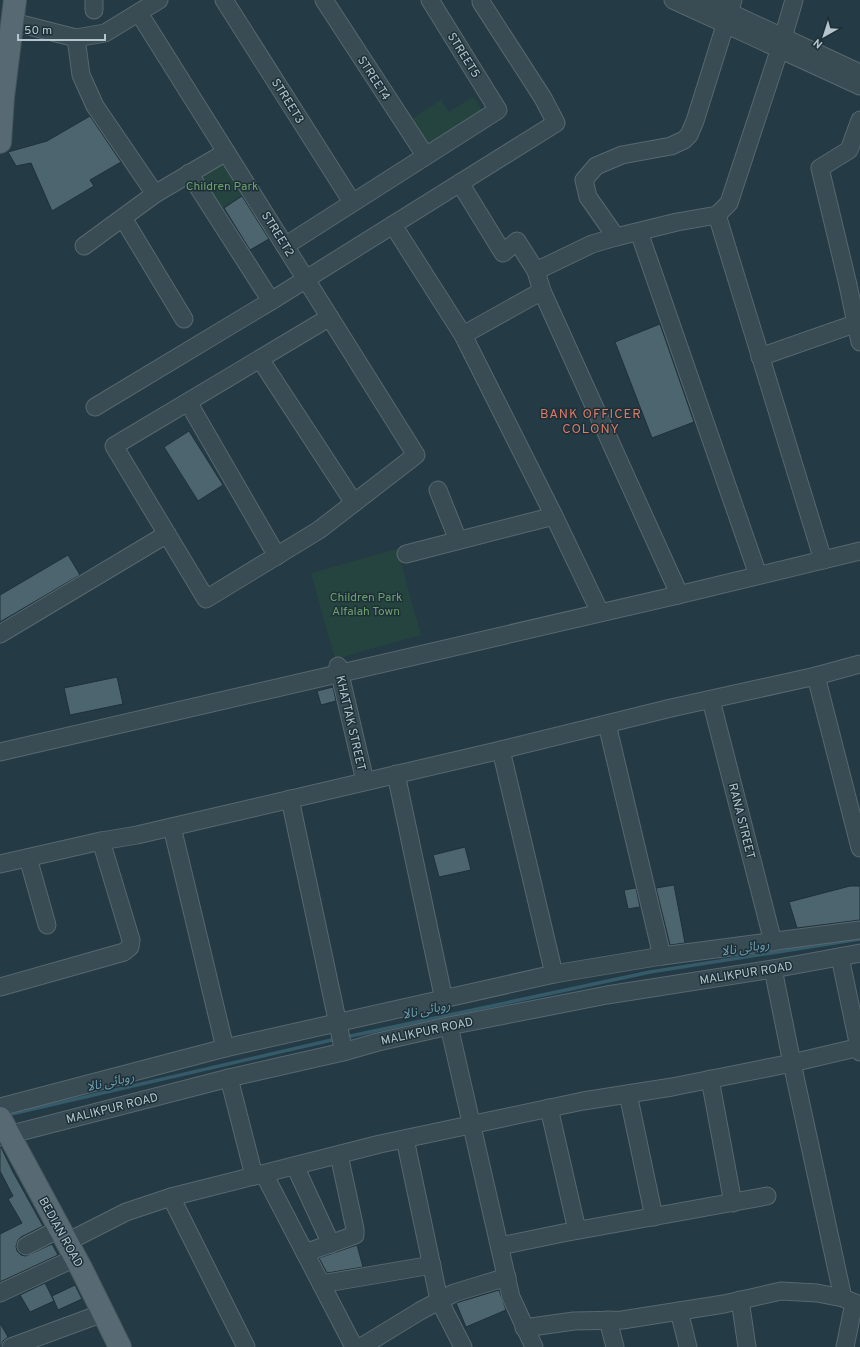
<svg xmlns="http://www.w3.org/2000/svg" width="860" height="1347" font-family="Overpass,'Noto Sans Arabic',sans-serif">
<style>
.green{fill:#26443f}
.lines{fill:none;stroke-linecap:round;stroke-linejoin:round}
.stream{stroke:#355a6a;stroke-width:3.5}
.building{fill:#4d656f;stroke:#1f323a}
.minor-casing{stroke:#576870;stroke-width:19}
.major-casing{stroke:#45575f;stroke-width:24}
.minor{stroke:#394b53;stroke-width:17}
.major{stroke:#576a73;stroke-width:22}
.labels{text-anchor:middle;stroke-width:3;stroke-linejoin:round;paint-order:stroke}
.street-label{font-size:12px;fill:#b6c5cd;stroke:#1d3038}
.park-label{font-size:12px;fill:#6ea06b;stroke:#1d3038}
.neighbourhood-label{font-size:13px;letter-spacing:1px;fill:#e07a68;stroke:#1d3038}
.water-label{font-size:13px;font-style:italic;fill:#6c9bae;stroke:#1d3038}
</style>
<rect width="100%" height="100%" fill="#243a44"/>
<g class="green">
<polygon points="473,97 484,113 426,151 407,122 441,100 449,112"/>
<polygon points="226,158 248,191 217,211 195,177"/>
<polygon points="397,549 421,635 335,659 311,573"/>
</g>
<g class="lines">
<g class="stream">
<polyline points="346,1037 650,972 860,939"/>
<polyline points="7,1115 336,1039"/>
</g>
</g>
<g class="building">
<polygon points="90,116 121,162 90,180 94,186 52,211 31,163 16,166 8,152 47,141"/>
<polygon points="242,196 269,239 250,250 224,208"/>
<polygon points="660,324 694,422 652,438 615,342"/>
<polygon points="189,431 223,485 198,501 164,447"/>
<polygon points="68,555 80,575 0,622 0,595"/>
<polygon points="117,677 123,704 70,715 64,688"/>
<polygon points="333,687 336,701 321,705 317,691"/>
<polygon points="465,847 471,870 439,877 433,855"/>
<polygon points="674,885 685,943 670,945 656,888"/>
<polygon points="850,886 860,886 860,920 797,928 789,902"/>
<polygon points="636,888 640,907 628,909 624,890"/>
<polygon points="0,1147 1,1147 13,1172 43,1226 21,1237 18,1240 16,1246 17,1251 21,1255 26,1256 52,1244 58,1255 0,1282 0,1234 22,1223 8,1199 13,1196 0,1171"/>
<polygon points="357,1245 363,1267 327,1273 319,1258"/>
<polygon points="45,1283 54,1301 30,1312 20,1295"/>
<polygon points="75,1285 82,1299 58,1310 52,1296"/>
<polygon points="499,1290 506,1310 466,1327 456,1303"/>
<polygon points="0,1323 8,1337 3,1341 1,1347 0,1347"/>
</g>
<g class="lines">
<defs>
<g id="minor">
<polyline points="94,0 94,10"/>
<polyline points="224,0 352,202"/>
<polyline points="324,0 425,155"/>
<polyline points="673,0 860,86"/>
<polyline points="703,0 860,73"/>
<polyline points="139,13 416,455 319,530 206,599 114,446 330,317"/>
<polyline points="13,22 76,38 105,33 159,0"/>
<polyline points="76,38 81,75 95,106 155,194"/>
<polyline points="860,120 849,150 820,168 848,285 860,342"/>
<polyline points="189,173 271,301"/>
<polyline points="460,183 503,253 517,241 536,271 542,291 676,587 678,595"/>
<polyline points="717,215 823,560"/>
<polyline points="123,218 184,319"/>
<polyline points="393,225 463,335 554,516 597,606"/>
<polyline points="639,232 758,575"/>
<polyline points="616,237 588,197 584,180 596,166 622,155 671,146 684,140 689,135 695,121 733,0"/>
<polyline points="84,246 155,194 226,152"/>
<polyline points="285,246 498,110 430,0"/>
<polyline points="536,271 592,244 616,237 677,222 717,215 729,203 780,48 794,0"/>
<polyline points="463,335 542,291"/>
<polyline points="760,357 860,322"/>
<polyline points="260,359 354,503"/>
<polyline points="188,402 277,556"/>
<polyline points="95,407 271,301 556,123 543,98 481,2 481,0"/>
<polyline points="438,490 458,540"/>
<polyline points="406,554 554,516"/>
<polyline points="0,634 167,534"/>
<polyline points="338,666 365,781"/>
<polyline points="816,676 860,848"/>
<polyline points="711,700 773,942"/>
<polyline points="607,724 662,956"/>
<polyline points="501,750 554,974"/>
<polyline points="0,752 678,595 860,551"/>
<polyline points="396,774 444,1000"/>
<polyline points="290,799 342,1043 343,1052"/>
<polyline points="172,827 225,1048"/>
<polyline points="28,858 47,925"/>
<polyline points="0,864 101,841 137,835 501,750 671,708 816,676 860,664"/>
<polyline points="840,957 860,1052"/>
<polyline points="773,969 792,1063 843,1298"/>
<polyline points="0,987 124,952 130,947 131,940 101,841"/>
<polyline points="449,1026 511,1297 534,1347"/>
<polyline points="229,1078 254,1176"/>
<polyline points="710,1079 733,1203"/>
<polyline points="628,1094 654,1217"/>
<polyline points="0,1107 225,1048 554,974 662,956 860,930"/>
<polyline points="549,1108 577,1230"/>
<polyline points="0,1137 229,1078 343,1052 378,1042 449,1026 607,995 773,969 860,953"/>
<polyline points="405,1139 439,1300 463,1347"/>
<polyline points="295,1166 331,1244"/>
<polyline points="264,1174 354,1347"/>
<polyline points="171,1197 246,1347"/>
<polyline points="67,1242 126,1212 171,1197 380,1144 583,1101 672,1087 792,1063 860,1047"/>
<polyline points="26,1246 59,1229"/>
<polyline points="500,1246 563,1233 767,1196"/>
<polyline points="305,1253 355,1235 355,1229 339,1155"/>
<polyline points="321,1284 432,1265"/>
<polyline points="0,1293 75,1258"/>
<polyline points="740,1300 747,1347"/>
<polyline points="679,1311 688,1347"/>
<polyline points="608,1320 615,1347"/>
<polyline points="524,1328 574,1321 622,1320 724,1304 781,1291 817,1293 843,1298 860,1305"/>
<polyline points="11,1347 103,1313"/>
<polyline points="361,1347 420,1311 454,1293 507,1277"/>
<polyline points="845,1347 854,1303"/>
</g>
<g id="major">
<polyline points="0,142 3,97 15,0"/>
<polyline points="0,1118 82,1270 120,1347"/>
</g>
</defs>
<use href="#minor" class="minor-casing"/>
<use href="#major" class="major-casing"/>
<use href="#minor" class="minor"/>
<use href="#major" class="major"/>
</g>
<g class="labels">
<g class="street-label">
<text transform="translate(464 55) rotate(58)" y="4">STREET5</text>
<text transform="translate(374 78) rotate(57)" y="4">STREET4</text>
<text transform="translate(288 101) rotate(58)" y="4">STREET3</text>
<text transform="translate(278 234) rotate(58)" y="4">STREET2</text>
<text transform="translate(351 723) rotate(77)" y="4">KHATTAK STREET</text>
<text transform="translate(742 821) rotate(76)" y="4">RANA STREET</text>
<text transform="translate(746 973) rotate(-9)" y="4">MALIKPUR ROAD</text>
<text transform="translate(427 1031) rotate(-12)" y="4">MALIKPUR ROAD</text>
<text transform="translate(112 1108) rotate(-14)" y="4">MALIKPUR ROAD</text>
<text transform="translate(61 1232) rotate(61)" y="4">BEDIAN ROAD</text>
</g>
<g class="park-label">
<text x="222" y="190">Children Park</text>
<text x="366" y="601">Children Park<tspan x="366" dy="14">Alfalah Town</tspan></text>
</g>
<g class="neighbourhood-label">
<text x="591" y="418">BANK OFFICER<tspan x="591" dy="15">COLONY</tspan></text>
</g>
<g class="water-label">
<text transform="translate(745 947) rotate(-9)" y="5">روہائی نالا</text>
<text transform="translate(426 1009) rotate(-12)" y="5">روہائی نالا</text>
<text transform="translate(110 1081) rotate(-13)" y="5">روہائی نالا</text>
</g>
</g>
<g transform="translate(824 36) rotate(219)" stroke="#1d3038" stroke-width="3" paint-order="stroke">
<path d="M0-3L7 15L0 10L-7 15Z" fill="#b6c5cd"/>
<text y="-6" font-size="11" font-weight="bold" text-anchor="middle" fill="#b6c5cd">N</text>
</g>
<path d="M18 34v6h87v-6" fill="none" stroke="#b6c5cd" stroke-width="2"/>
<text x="24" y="34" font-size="12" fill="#b6c5cd" stroke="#1d3038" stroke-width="3" paint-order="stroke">50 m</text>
</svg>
